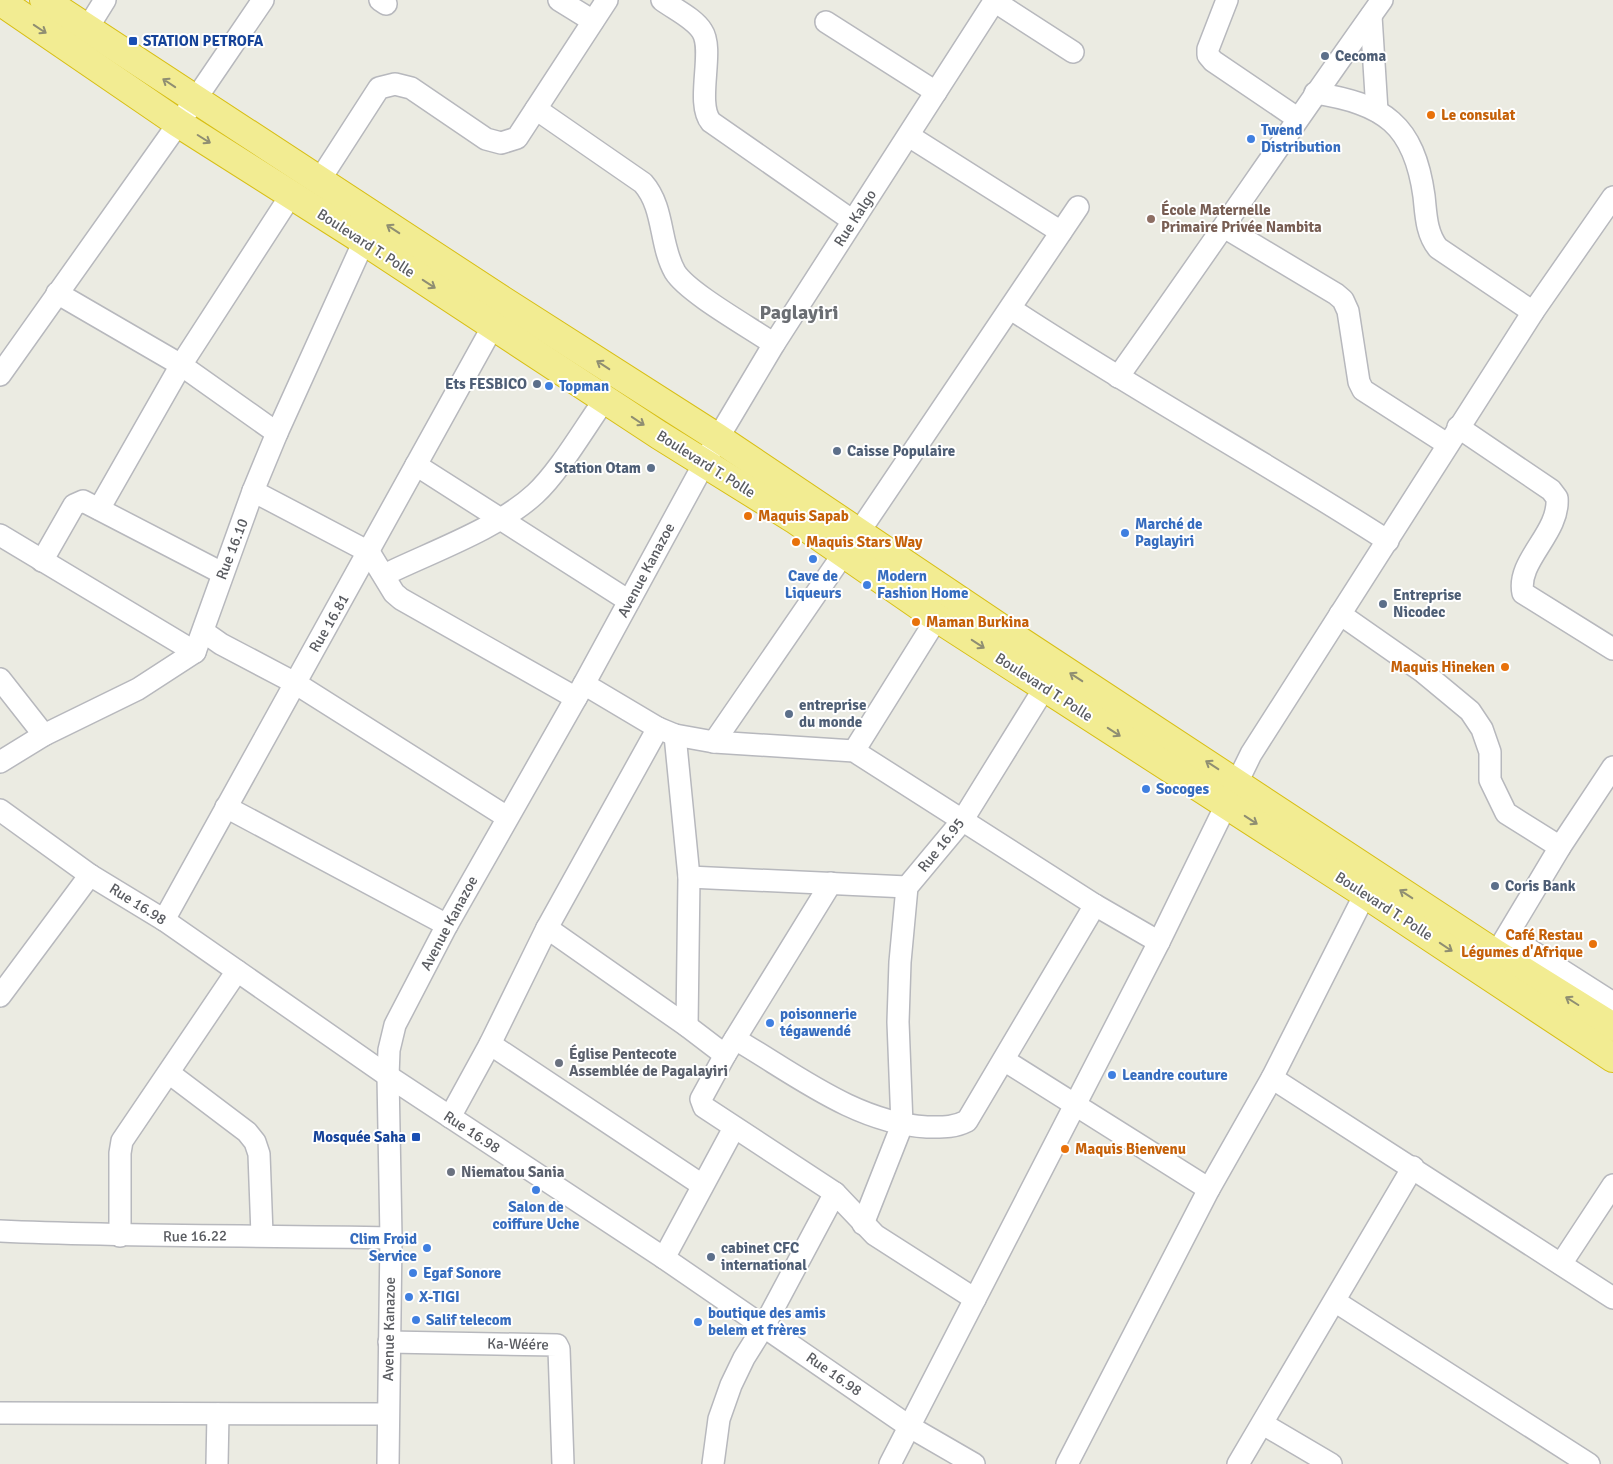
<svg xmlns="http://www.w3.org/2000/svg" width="1613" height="1464" font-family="Signika,sans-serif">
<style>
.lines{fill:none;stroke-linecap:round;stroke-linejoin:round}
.minor-casing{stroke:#b7b8bd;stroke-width:24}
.highway-casing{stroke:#d8bf15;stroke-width:30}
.minor{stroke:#fff;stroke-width:21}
.highway{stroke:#f2ec92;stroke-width:28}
.oneway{stroke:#8f8e72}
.transit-dot{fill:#1a4fb4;stroke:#fff;stroke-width:2}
.service-dot{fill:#5c6f8a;stroke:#fff;stroke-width:2}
.food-dot{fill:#e8710a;stroke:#fff;stroke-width:2}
.shop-dot{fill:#3f7fe0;stroke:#fff;stroke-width:2}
.education-dot{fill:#8d6e63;stroke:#fff;stroke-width:2}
.worship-dot{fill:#6b7280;stroke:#fff;stroke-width:2}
.labels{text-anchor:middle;stroke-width:4;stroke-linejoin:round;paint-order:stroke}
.transit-label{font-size:15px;font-weight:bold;fill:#164399;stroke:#fff;text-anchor:start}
.service-label{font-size:15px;font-weight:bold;fill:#4e5e75;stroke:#fff;text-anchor:start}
.food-label{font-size:15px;font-weight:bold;fill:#c56008;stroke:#fff;text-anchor:start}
.shop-label{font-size:15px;font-weight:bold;fill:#366cbe;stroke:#fff;text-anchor:start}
.education-label{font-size:15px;font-weight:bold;fill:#785e54;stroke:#fff;text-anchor:start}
.street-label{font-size:15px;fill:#5a5c61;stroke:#fff}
.worship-label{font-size:15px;font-weight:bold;fill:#5b616d;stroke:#fff;text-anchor:start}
.district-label{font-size:20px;font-weight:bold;fill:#6b6e73;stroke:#fff}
</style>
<rect width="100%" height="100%" fill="#ebebe2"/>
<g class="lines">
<defs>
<g id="minor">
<polyline points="380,0 386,4"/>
<polyline points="559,0 593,21"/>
<path d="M662,0C674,9 694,18 702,31C715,50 695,103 711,122L853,221"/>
<polyline points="1227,0 1208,49 1208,55 1213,61 1297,118"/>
<polyline points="994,1 1073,52"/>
<polyline points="1371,16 1377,111"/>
<polyline points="826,22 936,92"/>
<polyline points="87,29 105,0"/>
<path d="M1315,93C1384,104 1414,124 1424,196C1426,214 1426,233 1438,248L1533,312"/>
<path d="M536,109L643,183C665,208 659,244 675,272C688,293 751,328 774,344"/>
<polyline points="909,136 1061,232"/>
<polyline points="319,181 379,88 395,84 411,88 486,139 501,143 517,138 607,0"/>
<polyline points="1224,227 1336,294 1343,300 1348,311 1359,382 1363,390 1447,444"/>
<polyline points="57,293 181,365 277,433"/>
<path d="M1011,309C1134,390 1264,461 1388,541"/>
<polyline points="0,375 195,100 263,0"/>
<path d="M1118,377C1207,252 1293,125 1382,0"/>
<path d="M1458,427L1551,490L1557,498C1560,533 1516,561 1523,593L1613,649"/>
<polyline points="416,465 629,601"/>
<polyline points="253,491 369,552 394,593 401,599 576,698"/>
<polyline points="99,509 181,365 291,195"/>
<polyline points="859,532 1078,207"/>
<polyline points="0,535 195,652"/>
<polyline points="42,561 74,505 83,501 222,573"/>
<path d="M384,575C431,552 497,529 535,494C559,472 585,427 605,399"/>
<polyline points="1340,614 1423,672 1470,711 1482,729 1490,752 1490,780 1506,813 1560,847"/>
<polyline points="204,632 221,644 295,683 507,817"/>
<polyline points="0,679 44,735"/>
<polyline points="584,684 658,728 675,735 714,742 854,751 1095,905 1159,942"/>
<polyline points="675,735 689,877 687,1026"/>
<polyline points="714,742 844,553"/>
<polyline points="854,751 937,618"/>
<polyline points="0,762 44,735 138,689 195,652 253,491 277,433 364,241"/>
<polyline points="226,807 447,925"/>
<polyline points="0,810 90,875 164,920 388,1076 664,1258 910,1427 974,1464"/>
<polyline points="689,877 907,887"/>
<polyline points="831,883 725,1055 701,1099 704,1107 835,1193"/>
<polyline points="164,920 493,326"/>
<polyline points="547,928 687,1026 725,1055"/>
<polyline points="1508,936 1613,1003"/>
<polyline points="1496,954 1560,847 1613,767"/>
<polyline points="0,996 90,875"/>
<path d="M735,1039C795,1074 856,1123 927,1127C942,1127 953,1128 967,1121L1095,905"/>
<polyline points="490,1044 702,1185"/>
<polyline points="1004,1060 1209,1189"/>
<polyline points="169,1073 247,1132 255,1142 259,1154 262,1235"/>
<polyline points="1272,1078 1613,1298"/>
<polyline points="450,1117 490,1044 547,928 658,728"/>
<polyline points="863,1224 902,1125 898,1022 900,962 907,887 962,821 1045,687"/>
<path d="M0,1231C130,1237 260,1235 391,1238"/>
<polyline points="120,1236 120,1153 122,1141 237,971"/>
<polyline points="664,1258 734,1128"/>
<polyline points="1561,1264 1613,1185"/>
<polyline points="1336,1302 1589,1464"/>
<polyline points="389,1342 557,1345 559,1349 563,1464"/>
<polyline points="0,1413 388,1414"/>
<polyline points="1263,1424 1331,1464"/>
<polyline points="217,1464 218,1414"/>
<polyline points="388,1464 391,1238 388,1076 389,1050 395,1025 447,925 584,684 718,438 774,344 995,0"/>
<polyline points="713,1464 719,1419 731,1385 744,1358 764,1326 835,1193 875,1235 975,1299"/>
<polyline points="890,1464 1159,942 1251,754 1533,312 1613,197"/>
<polyline points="1067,1464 1209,1189 1272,1078 1365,894"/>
<polyline points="1238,1464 1413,1167"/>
</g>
<g id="highway">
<polyline points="44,0 502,300 718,438 1023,643 1496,954 1613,1027"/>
<polyline points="0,1 178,123 364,241 659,435 794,519 937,618 1365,894 1613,1058"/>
</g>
</defs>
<use href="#minor" class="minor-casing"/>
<use href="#highway" class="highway-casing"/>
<use href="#minor" class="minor"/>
<use href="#highway" class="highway"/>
</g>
<defs><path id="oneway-shaft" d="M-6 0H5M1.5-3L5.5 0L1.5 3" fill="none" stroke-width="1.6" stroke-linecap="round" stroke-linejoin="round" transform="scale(1.25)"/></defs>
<g class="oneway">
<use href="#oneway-shaft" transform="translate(40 29) rotate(34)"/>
<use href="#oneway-shaft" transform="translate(169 83) rotate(-146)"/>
<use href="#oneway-shaft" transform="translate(204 139) rotate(32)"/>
<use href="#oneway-shaft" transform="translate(393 229) rotate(-147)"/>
<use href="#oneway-shaft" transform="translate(429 284) rotate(33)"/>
<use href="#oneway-shaft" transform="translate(603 365) rotate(-147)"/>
<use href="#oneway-shaft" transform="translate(638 421) rotate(34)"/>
<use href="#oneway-shaft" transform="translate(978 644) rotate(33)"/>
<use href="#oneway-shaft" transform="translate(1076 677) rotate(-147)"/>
<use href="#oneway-shaft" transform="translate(1114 732) rotate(33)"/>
<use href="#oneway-shaft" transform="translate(1212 765) rotate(-147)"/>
<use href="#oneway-shaft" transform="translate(1251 820) rotate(33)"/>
<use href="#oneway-shaft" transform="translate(1406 894) rotate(-147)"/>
<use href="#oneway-shaft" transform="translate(1446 947) rotate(34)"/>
<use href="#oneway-shaft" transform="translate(1572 1001) rotate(-148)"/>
</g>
<g class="transit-dot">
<rect x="128" y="36" width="10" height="10" rx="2.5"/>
<rect x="411" y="1132" width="10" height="10" rx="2.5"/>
</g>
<g class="service-dot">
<circle cx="1325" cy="56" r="5"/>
<circle cx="537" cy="384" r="5"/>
<circle cx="837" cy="451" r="5"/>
<circle cx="651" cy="468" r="5"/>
<circle cx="1383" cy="604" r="5"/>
<circle cx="789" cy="714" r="5"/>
<circle cx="1495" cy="886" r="5"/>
<circle cx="711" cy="1257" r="5"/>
</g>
<g class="food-dot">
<circle cx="1431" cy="115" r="5"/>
<circle cx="748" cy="516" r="5"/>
<circle cx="796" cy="542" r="5"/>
<circle cx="916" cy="622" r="5"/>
<circle cx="1505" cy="667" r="5"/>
<circle cx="1593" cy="944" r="5"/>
<circle cx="1065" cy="1149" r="5"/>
</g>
<g class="shop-dot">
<circle cx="1251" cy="139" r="5"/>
<circle cx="549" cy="386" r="5"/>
<circle cx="1125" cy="533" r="5"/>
<circle cx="813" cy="559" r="5"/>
<circle cx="867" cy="585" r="5"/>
<circle cx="1146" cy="789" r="5"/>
<circle cx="770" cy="1023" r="5"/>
<circle cx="1112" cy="1075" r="5"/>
<circle cx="536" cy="1190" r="5"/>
<circle cx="427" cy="1248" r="5"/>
<circle cx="413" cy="1273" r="5"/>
<circle cx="409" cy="1297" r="5"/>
<circle cx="416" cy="1320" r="5"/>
<circle cx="698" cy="1322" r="5"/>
</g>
<circle class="education-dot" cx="1151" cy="219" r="5"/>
<g class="worship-dot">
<circle cx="559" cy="1063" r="5"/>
<circle cx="451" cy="1172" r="5"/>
</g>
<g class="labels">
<g class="transit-label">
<text x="143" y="46">STATION PETROFA</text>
<text x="406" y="1142" text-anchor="end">Mosquée Saha</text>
</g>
<g class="service-label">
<text x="1335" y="61">Cecoma</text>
<text x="527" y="389" text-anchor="end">Ets FESBICO</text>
<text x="847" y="456">Caisse Populaire</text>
<text x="641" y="473" text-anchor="end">Station Otam</text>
<text x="1393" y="600">Entreprise<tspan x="1393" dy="17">Nicodec</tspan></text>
<text x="799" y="710">entreprise<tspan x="799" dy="17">du monde</tspan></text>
<text x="1505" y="891">Coris Bank</text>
<text x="721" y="1253">cabinet CFC<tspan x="721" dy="17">international</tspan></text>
</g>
<g class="food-label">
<text x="1441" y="120">Le consulat</text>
<text x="758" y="521">Maquis Sapab</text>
<text x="806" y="547">Maquis Stars Way</text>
<text x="926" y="627">Maman Burkina</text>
<text x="1495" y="672" text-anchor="end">Maquis Hineken</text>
<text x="1583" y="940" text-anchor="end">Café Restau<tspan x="1583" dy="17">Légumes d'Afrique</tspan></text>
<text x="1075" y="1154">Maquis Bienvenu</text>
</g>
<g class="shop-label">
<text x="1261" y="135">Twend<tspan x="1261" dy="17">Distribution</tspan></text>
<text x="559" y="391">Topman</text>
<text x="1135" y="529">Marché de<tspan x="1135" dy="17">Paglayiri</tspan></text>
<text x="813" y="581" text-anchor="middle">Cave de<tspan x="813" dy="17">Liqueurs</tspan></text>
<text x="877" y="581">Modern<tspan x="877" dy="17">Fashion Home</tspan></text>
<text x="1156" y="794">Socoges</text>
<text x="780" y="1019">poisonnerie<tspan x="780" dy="17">tégawendé</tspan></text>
<text x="1122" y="1080">Leandre couture</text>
<text x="536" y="1212" text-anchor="middle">Salon de<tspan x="536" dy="17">coiffure Uche</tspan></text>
<text x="417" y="1244" text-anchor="end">Clim Froid<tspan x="417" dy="17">Service</tspan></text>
<text x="423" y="1278">Egaf Sonore</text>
<text x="419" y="1302">X-TIGI</text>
<text x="708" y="1318">boutique des amis<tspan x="708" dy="17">belem et frères</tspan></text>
<text x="426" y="1325">Salif telecom</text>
</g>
<g class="education-label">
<text x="1161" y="215">École Maternelle<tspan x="1161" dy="17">Primaire Privée Nambita</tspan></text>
</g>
<g class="street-label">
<text transform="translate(855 218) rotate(-57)" y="5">Rue Kalgo</text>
<text transform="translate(366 243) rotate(33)" y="5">Boulevard T. Polle</text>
<text transform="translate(706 464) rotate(32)" y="5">Boulevard T. Polle</text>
<text transform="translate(232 549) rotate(-69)" y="5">Rue 16.10</text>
<text transform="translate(646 570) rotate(-62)" y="5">Avenue Kanazoe</text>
<text transform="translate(329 623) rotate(-60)" y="5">Rue 16.81</text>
<text transform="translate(1044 687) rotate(33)" y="5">Boulevard T. Polle</text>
<text transform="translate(941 845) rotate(-51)" y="5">Rue 16.95</text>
<text transform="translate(138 904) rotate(32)" y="5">Rue 16.98</text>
<text transform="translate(1384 906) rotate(33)" y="5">Boulevard T. Polle</text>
<text transform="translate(449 923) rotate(-62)" y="5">Avenue Kanazoe</text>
<text transform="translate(472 1132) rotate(33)" y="5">Rue 16.98</text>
<text transform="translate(195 1236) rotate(-1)" y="5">Rue 16.22</text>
<text transform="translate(389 1329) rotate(-89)" y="5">Avenue Kanazoe</text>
<text transform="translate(518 1344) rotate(1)" y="5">Ka-Wéére</text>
<text transform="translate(834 1374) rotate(35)" y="5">Rue 16.98</text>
</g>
<g class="worship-label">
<text x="569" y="1059">Église Pentecote<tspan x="569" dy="17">Assemblée de Pagalayiri</tspan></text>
<text x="461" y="1177">Niematou Sania</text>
</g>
<g class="district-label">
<text x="799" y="319">Paglayiri</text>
</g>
</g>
</svg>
